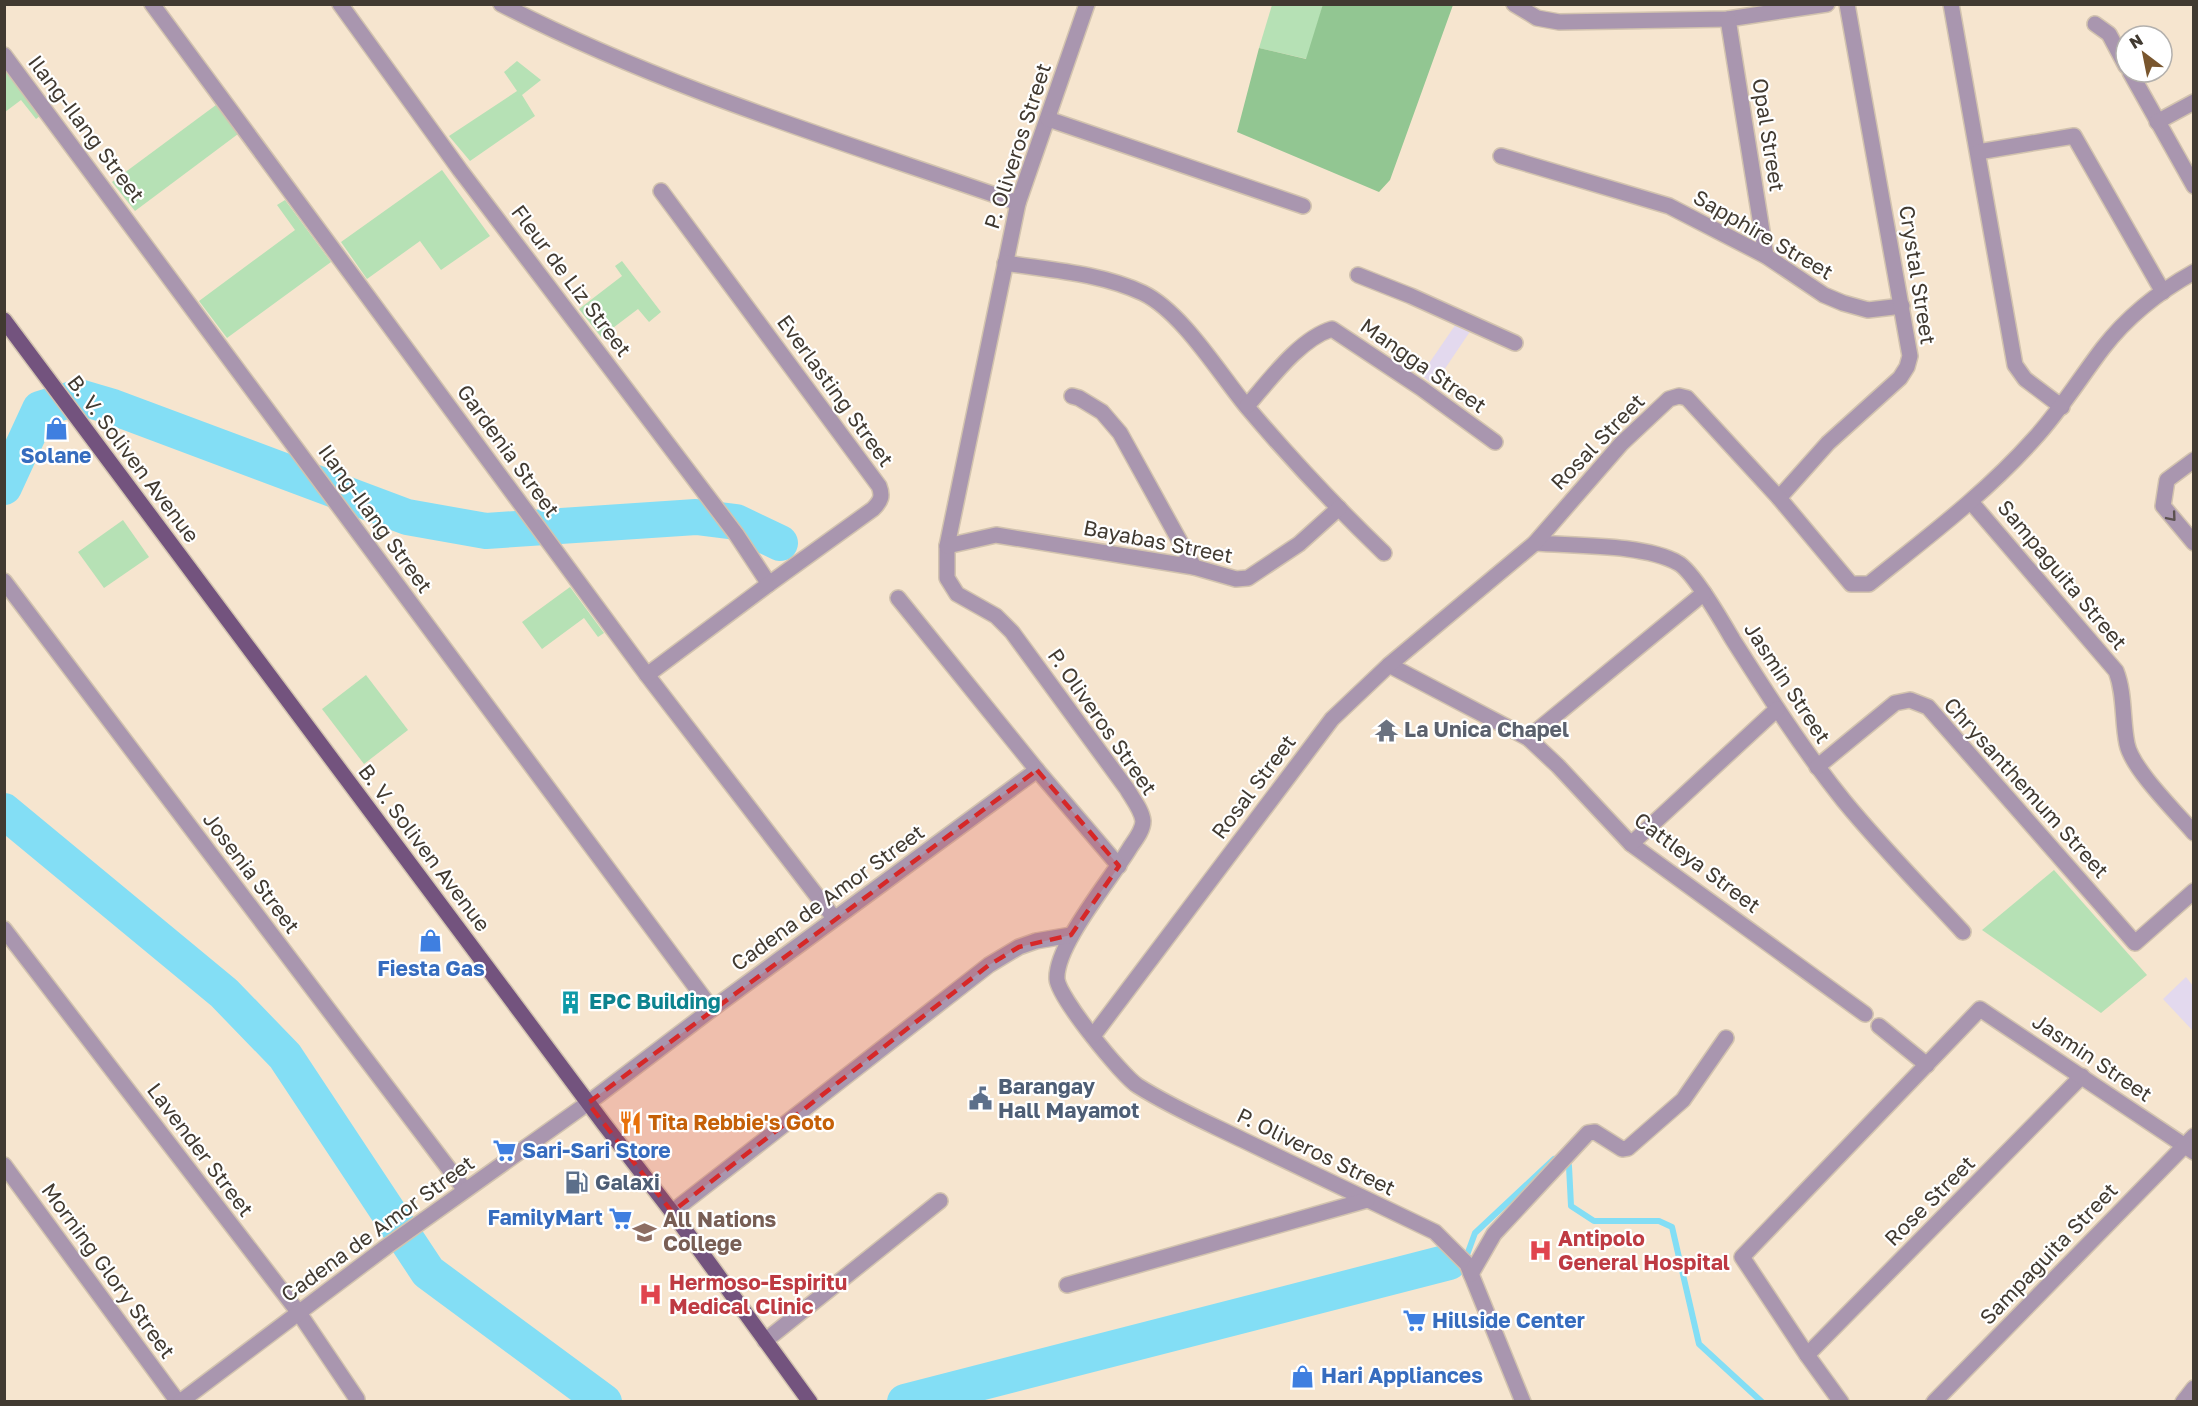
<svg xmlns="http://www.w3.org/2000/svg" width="2198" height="1406" font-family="'Golos Text',sans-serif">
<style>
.industrial{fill:#e3d9ee}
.green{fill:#b6e1b5}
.forest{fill:#92c692}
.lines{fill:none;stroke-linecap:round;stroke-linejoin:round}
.stream{stroke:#83def5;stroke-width:6}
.river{stroke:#83def5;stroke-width:36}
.minor-casing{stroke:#d2c3af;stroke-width:18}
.major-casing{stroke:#d2c3af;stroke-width:18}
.minor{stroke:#a996af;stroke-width:15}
.major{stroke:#73537e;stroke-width:15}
.oneway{stroke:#5b5150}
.marked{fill:#d62828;fill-opacity:0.2;stroke:#d62828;stroke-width:4.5;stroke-dasharray:12 8;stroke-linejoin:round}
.labels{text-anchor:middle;stroke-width:4.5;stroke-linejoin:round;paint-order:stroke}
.street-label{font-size:21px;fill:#413a31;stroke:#fff}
.shop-label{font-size:21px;font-weight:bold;fill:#366cbe;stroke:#fff;text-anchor:start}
.worship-label{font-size:21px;font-weight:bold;fill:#5b616d;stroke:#fff;text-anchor:start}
.culture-label{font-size:21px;font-weight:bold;fill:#0d838f;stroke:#fff;text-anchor:start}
.service-label{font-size:21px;font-weight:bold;fill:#4e5e75;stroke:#fff;text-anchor:start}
.food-label{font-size:21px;font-weight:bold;fill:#c56008;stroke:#fff;text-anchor:start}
.education-label{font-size:21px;font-weight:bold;fill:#785e54;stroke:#fff;text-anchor:start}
.health-label{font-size:21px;font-weight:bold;fill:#be3a42;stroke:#fff;text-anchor:start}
</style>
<rect width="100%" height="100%" fill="#f6e5cf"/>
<g class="industrial">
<polygon points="1456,324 1471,330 1434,385 1421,375"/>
<polygon points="2186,977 2193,986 2193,1031 2163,999"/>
</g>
<g class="green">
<polygon points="1272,5 1323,5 1307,59 1259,48"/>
<polygon points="517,61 541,80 522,95 535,116 470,161 449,136 517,91 504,72"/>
<polygon points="5,66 41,115 36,119 21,100 5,112"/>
<polygon points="216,105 238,134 135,211 112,182"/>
<polygon points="442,170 490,236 441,270 420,241 367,279 341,242"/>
<polygon points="285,200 331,262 227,338 199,301 295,230 277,205"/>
<polygon points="622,261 661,312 649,322 638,309 601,337 579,309 622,276 615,266"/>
<polygon points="123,520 149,557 104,588 78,552"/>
<polygon points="570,587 604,633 598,637 584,618 542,649 522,622"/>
<polygon points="366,675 408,730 364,764 322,709"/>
<polygon points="2054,870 2147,975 2101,1013 1982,930"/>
</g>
<polygon class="forest" points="1323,4 1453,5 1390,180 1379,192 1237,132 1259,48 1306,59"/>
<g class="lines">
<g class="stream">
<polyline points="1569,1166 1571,1206 1594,1221 1659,1221 1672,1227 1699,1344 1762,1402"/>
<polyline points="1467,1255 1475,1233 1554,1159"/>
</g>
<g class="river">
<polyline points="4,487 40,409 79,397 113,407 407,517 486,531 696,517 736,522 780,543"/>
<polyline points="4,811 224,993 285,1056 428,1272 604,1402"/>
<polyline points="905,1402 1449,1262"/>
</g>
<defs>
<g id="minor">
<polyline points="152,4 647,675 834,918"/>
<polyline points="340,4 460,170 736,534 769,584"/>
<path d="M501,4C666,89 844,142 1018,203"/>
<path d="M1087,4L1018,203L947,546V578L957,594L996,616L1012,632L1127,789C1132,798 1142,810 1143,821C1143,830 1136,839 1131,846C1113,877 1055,945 1057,979C1058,997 1122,1076 1138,1086C1171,1107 1208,1123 1243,1140C1307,1171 1371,1202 1435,1232L1467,1264L1523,1402"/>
<polyline points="1514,4 1537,18 1559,22 1728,19 1827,4"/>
<polyline points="1951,4 2015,365 2025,379 2062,407"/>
<polyline points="1728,19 1766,256"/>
<polyline points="2095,24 2109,34 2126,66"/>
<polyline points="4,55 712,1009"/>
<polyline points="2130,72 2194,186"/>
<polyline points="1048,119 1303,206"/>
<polyline points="2157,122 2194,102"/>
<polyline points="1978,152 2074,136 2163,292"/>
<polyline points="1501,156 1669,206 1766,256 1824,295 1843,303 1868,310 1902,306"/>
<path d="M1005,263C1050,270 1100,273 1143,293C1182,312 1219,373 1247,407C1290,458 1336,507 1384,553"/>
<polyline points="1358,275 1411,296 1515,343"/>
<polyline points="1072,396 1079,398 1102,412 1120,433 1194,567"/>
<path d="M1247,406C1269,381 1299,339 1332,329L1421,388L1495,442"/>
<polyline points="2194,460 2167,480 2163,506 2194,543"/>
<polyline points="1779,498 1828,443 1900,378 1907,367 1910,356 1847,4"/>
<path d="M1971,502L2116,671C2125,694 2122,720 2127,744C2132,769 2176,812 2194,833"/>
<path d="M1535,543C1575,546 1645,544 1678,563C1693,571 1723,623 1733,640C1768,695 1803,750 1844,801C1881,846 1923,889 1963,932"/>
<polyline points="947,546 996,535 1194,567 1236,579 1248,578 1299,544 1339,508"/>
<polyline points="4,581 465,1190"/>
<polyline points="898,598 1037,770 1119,866"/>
<polyline points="1389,665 1528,738 1558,766 1631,844 1865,1014"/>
<path d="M647,675L769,584L873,509C881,501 883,496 879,486L661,191"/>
<polyline points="1528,738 1704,593"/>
<polyline points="1817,767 1895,703 1910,700 1928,707 2135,943 2194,891"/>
<polyline points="1631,844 1777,709"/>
<polyline points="4,929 299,1313 357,1399"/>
<polyline points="1879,1026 1927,1065"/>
<path d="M1093,1036L1332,719L1389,665L1535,543L1621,444L1669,399L1679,396L1687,398L1779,498L1851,584H1869C1926,538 1985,494 2034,439C2060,411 2080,378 2103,348C2127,317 2160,291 2194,272"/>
<polyline points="4,1165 178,1402"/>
<polyline points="672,1212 989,965 1019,947 1036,941 1071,935"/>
<polyline points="1471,1274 1494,1234 1588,1133 1595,1132 1622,1149 1628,1148 1683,1100 1726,1038"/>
<polyline points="1067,1285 1367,1200"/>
<polyline points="765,1341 940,1201"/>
<polyline points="1807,1355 2082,1076"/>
<polyline points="180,1402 386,1247 588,1103 712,1009 1037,770"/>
<polyline points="1841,1402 1807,1355 1742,1257 1980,1009 2194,1152"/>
<polyline points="1934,1402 2194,1136"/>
<polyline points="2183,1402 2194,1388"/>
</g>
<polyline id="major" points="4,320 604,1124 672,1212 810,1402"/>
</defs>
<use href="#minor" class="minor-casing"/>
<use href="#major" class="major-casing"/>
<use href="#minor" class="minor"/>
<use href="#major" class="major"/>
</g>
<defs><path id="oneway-chevron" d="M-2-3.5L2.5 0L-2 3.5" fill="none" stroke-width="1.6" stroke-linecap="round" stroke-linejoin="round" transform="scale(1.5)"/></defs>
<use class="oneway" href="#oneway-chevron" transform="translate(2172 517) rotate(50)"/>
<path class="marked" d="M1037,770L1119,866L1071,935L1019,947L989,965L672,1212L588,1103Z"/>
<defs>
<symbol id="shop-bare" viewBox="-9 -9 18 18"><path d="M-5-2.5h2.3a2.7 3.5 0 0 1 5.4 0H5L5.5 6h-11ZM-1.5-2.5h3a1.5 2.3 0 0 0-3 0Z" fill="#3f7fe0" stroke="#fff" stroke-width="2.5" paint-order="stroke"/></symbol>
<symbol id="temple-bare" viewBox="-9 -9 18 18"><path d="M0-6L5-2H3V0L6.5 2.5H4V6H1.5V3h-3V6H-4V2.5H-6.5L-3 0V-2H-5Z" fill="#6b7280" stroke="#fff" stroke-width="2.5" paint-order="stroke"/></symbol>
<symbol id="building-bare" viewBox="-9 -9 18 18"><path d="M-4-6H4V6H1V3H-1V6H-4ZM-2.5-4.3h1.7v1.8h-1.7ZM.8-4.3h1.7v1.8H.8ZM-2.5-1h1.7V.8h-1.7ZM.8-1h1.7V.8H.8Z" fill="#0f9aa8" stroke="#fff" stroke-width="2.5" paint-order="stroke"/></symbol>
<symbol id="civic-bare" viewBox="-9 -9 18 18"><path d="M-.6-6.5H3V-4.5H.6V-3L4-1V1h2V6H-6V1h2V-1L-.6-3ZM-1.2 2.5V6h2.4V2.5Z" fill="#5c6f8a" stroke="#fff" stroke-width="2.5" paint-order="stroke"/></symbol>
<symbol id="restaurant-bare" viewBox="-9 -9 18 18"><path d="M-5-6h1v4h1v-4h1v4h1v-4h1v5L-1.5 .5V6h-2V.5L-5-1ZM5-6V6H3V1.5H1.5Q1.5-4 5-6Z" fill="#e8710a" stroke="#fff" stroke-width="2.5" paint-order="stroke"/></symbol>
<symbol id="supermarket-bare" viewBox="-9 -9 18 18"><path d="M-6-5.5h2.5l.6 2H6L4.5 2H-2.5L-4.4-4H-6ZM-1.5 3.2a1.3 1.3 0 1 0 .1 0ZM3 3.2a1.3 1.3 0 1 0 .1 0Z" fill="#3f7fe0" stroke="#fff" stroke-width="2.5" paint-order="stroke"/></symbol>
<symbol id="fuel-bare" viewBox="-9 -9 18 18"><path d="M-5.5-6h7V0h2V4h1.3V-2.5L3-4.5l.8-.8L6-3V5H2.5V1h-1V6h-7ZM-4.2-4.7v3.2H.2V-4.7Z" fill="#5c6f8a" stroke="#fff" stroke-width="2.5" paint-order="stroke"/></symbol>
<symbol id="university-bare" viewBox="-9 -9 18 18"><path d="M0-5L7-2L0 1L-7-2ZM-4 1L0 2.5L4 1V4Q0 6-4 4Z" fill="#8d6e63" stroke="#fff" stroke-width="2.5" paint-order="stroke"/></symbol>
<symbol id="hospital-bare" viewBox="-9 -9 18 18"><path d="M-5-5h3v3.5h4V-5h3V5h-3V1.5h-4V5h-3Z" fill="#e0444e" stroke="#fff" stroke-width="2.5" paint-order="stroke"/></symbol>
</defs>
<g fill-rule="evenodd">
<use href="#shop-bare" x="40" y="412" width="33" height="33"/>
<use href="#temple-bare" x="1370" y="714" width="33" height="33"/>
<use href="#shop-bare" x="414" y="924" width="33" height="33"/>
<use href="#building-bare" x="554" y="986" width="33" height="33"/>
<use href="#civic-bare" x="964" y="1082" width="33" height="33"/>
<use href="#restaurant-bare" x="614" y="1106" width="33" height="33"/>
<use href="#supermarket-bare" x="488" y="1134" width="33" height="33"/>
<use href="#fuel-bare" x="560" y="1166" width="33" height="33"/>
<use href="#supermarket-bare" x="604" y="1202" width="33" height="33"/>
<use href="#university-bare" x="628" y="1216" width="33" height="33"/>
<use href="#hospital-bare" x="1524" y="1234" width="33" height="33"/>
<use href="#hospital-bare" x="634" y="1278" width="33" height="33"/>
<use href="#supermarket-bare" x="1398" y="1304" width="33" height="33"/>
<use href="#shop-bare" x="1286" y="1360" width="33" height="33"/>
</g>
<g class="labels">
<g class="street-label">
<text transform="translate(86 129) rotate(53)" y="7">Ilang-Ilang Street</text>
<text transform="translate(1768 135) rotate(81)" y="7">Opal Street</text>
<text transform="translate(1018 146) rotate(-72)" y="7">P. Oliveros Street</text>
<text transform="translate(1763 235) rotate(30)" y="7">Sapphire Street</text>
<text transform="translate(1917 275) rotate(81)" y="7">Crystal Street</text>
<text transform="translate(571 281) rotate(53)" y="7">Fleur de Liz Street</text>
<text transform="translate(1423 366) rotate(35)" y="7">Mangga Street</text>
<text transform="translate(835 391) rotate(54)" y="7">Everlasting Street</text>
<text transform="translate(1598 442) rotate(-46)" y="7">Rosal Street</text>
<text transform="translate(508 451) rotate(54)" y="7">Gardenia Street</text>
<text transform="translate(133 459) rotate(53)" y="7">B. V. Soliven Avenue</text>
<text transform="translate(375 519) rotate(54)" y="7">Ilang-Ilang Street</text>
<text transform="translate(1158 542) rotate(11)" y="7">Bayabas Street</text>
<text transform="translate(2062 575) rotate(50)" y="7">Sampaguita Street</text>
<text transform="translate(1787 683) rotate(57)" y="7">Jasmin Street</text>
<text transform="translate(1102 722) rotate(55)" y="7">P. Oliveros Street</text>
<text transform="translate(1254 787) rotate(-53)" y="7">Rosal Street</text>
<text transform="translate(2026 788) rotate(48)" y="7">Chrysanthemum Street</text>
<text transform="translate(424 848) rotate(53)" y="7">B. V. Soliven Avenue</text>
<text transform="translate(1697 863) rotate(37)" y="7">Cattleya Street</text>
<text transform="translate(251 873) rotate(53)" y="7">Josenia Street</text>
<text transform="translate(828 898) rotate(-36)" y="7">Cadena de Amor Street</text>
<text transform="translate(2092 1058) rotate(34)" y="7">Jasmin Street</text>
<text transform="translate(200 1150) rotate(53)" y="7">Lavender Street</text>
<text transform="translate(1316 1152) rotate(26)" y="7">P. Oliveros Street</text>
<text transform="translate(1930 1201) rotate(-45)" y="7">Rose Street</text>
<text transform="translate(378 1229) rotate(-36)" y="7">Cadena de Amor Street</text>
<text transform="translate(2049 1254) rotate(-46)" y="7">Sampaguita Street</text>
<text transform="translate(108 1271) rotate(54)" y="7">Morning Glory Street</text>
</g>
<g class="shop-label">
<text x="56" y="463" text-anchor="middle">Solane</text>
<text x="431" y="976" text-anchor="middle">Fiesta Gas</text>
<text x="522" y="1158">Sari-Sari Store</text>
<text x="603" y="1225" text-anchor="end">FamilyMart</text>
<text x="1432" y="1328">Hillside Center</text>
<text x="1321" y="1383">Hari Appliances</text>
</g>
<g class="worship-label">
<text x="1404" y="737">La Unica Chapel</text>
</g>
<g class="culture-label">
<text x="589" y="1009">EPC Building</text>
</g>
<g class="service-label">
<text x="998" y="1094">Barangay<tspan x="998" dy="24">Hall Mayamot</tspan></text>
<text x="595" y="1190">Galaxi</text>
</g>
<g class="food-label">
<text x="648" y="1130">Tita Rebbie's Goto</text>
</g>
<g class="education-label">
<text x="663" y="1227">All Nations<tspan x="663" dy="24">College</tspan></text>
</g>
<g class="health-label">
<text x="1558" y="1246">Antipolo<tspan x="1558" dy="24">General Hospital</tspan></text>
<text x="669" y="1290">Hermoso-Espiritu<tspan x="669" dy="24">Medical Clinic</tspan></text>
</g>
</g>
<rect width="2198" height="1406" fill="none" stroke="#413a31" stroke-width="12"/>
<g transform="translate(2144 54) rotate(328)"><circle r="28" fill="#ffffff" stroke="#b3b0ad" stroke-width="1.5"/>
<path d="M0-4.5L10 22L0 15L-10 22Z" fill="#79562e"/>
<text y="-9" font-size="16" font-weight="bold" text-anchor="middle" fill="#413a31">N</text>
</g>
</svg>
